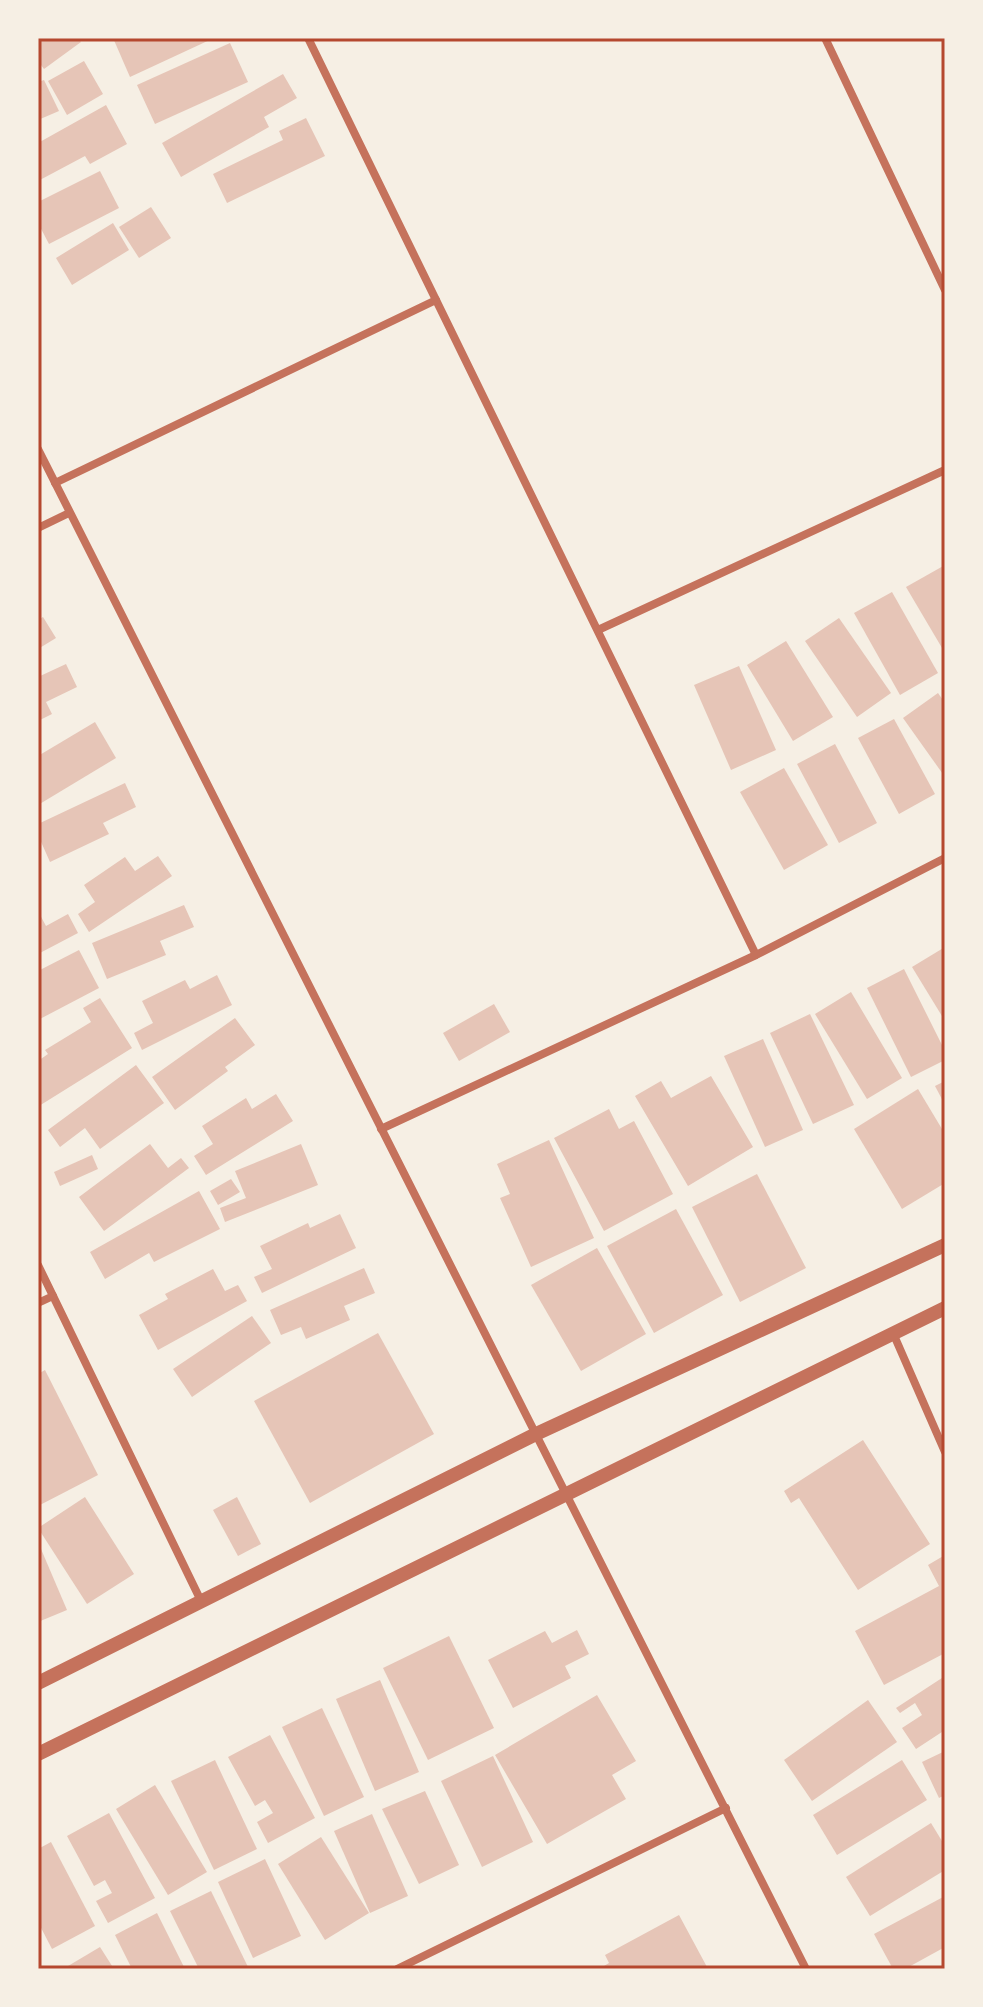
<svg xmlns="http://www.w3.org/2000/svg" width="983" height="2007" font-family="Rubik,sans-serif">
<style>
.building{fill:#e6c5b7}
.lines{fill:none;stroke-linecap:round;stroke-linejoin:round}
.minor{stroke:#c5725c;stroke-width:8}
.tertiary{stroke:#c5725c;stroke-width:14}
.neatline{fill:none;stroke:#b5482f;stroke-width:3}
</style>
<rect width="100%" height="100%" fill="#f6efe4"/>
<g class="building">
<polygon points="38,38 78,38 81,42 44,69 38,61"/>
<polygon points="113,38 214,38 130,77"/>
<polygon points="230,43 248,82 155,124 137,85"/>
<polygon points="84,61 103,94 67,115 48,81"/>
<polygon points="283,74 297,98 264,117 269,127 181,177 162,143"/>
<polygon points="44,80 59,111 38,120 38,82"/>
<polygon points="106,105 127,144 90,164 85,156 38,181 38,143"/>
<polygon points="306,118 325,156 227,203 213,174 283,140 279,131"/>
<polygon points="100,171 119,208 49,244 38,223 38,202"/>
<polygon points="151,207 171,238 139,258 119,227"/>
<polygon points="113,223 129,250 72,285 56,258"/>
<polygon points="945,565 945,653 906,587"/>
<polygon points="892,592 938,673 900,695 854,613"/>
<polygon points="43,617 56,638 38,649 38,620"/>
<polygon points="839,618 891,693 857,717 805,641"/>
<polygon points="786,641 833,717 793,741 747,665"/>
<polygon points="66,664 77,687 46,702 52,714 38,721 38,677"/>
<polygon points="739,666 776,750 731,770 694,685"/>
<polygon points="938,693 945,703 945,777 903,718"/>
<polygon points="894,719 935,794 899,814 858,738"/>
<polygon points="95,722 116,758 38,805 38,756"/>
<polygon points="835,744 877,823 839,843 797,764"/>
<polygon points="784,768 828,845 784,870 740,792"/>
<polygon points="125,783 136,807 103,823 109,834 50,862 38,835 38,824"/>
<polygon points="158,856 172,876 89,932 78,914 95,902 84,885 125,857 135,871"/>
<polygon points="184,905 194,927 160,941 166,955 107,979 92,943"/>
<polygon points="38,911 46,926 68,914 78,933 38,954"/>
<polygon points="945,947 945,1021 912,967"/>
<polygon points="79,950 99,988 38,1020 38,971"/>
<polygon points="904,969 945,1051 945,1060 911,1077 867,988"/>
<polygon points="217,975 232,1005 142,1050 134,1033 153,1023 142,1001 185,980 190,989"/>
<polygon points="851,992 902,1078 867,1099 815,1014"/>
<polygon points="100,998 132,1048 39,1106 38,1061 48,1054 45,1050 91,1022 83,1008"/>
<polygon points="494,1004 510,1032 459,1061 443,1033"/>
<polygon points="810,1014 854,1105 813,1124 770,1033"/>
<polygon points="235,1018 255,1045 225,1067 228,1071 175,1110 152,1077"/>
<polygon points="763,1039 803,1130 765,1147 724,1056"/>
<polygon points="136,1065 164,1103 100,1149 85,1128 60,1147 48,1130"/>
<polygon points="711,1076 753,1147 688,1186 635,1096 661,1081 671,1098"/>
<polygon points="945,1081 945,1105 935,1086"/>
<polygon points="918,1089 945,1134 945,1183 902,1209 854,1129"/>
<polygon points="276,1094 293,1121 206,1175 194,1156 213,1144 202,1126 246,1098 252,1109"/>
<polygon points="609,1109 619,1129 634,1121 673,1194 604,1231 554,1138"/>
<polygon points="549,1140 594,1238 531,1267 500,1198 510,1194 497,1164"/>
<polygon points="150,1144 168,1168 181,1158 189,1168 104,1231 79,1197"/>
<polygon points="301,1144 318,1185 225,1222 220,1208 246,1198 235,1171"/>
<polygon points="92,1155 98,1169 60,1186 54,1172"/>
<polygon points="757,1174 806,1268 740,1302 692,1207"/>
<polygon points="231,1179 240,1192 218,1205 210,1191"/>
<polygon points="199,1191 220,1229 154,1262 149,1253 105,1279 90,1252"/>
<polygon points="676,1209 723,1295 654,1333 607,1246"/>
<polygon points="340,1214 356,1248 262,1293 254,1277 272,1269 260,1246 308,1223 310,1228"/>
<polygon points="597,1248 646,1334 581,1371 531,1285"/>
<polygon points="364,1268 375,1293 344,1306 350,1320 306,1339 301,1327 281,1335 270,1310"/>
<polygon points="213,1269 225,1291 238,1285 247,1301 158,1350 139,1315 168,1299 165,1294"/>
<polygon points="252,1316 271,1343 192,1397 173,1369"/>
<polygon points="378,1333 434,1434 310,1503 254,1401"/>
<polygon points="45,1370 98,1475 38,1506 38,1374"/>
<polygon points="863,1440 930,1544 858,1590 799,1498 791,1503 784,1491"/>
<polygon points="85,1497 134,1574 87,1604 38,1528"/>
<polygon points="237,1497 261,1544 238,1556 213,1510"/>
<polygon points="38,1542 67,1610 38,1622"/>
<polygon points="945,1555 945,1653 884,1685 855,1631 939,1586 928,1565"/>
<polygon points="577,1630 589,1654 565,1666 571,1678 513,1708 488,1660 545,1631 552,1643"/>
<polygon points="449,1636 494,1728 428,1760 383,1668"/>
<polygon points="945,1676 945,1730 916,1749 902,1728 922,1715 915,1703 900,1713 896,1708"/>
<polygon points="380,1680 419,1772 375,1791 336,1699"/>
<polygon points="597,1695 636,1761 612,1775 626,1799 547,1844 495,1755"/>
<polygon points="868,1700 897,1742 812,1801 784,1760"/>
<polygon points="322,1708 364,1797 324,1816 282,1727"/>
<polygon points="270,1735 315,1818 268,1843 257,1822 273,1813 265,1800 255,1806 228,1757"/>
<polygon points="945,1751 945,1795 939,1798 922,1762"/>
<polygon points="493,1756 533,1842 482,1867 441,1781"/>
<polygon points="215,1760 257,1849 214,1870 171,1781"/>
<polygon points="902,1760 927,1800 837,1855 813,1815"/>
<polygon points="155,1785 207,1872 168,1895 116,1809"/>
<polygon points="425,1791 459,1865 419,1884 382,1809"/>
<polygon points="109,1813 155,1898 108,1923 96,1901 112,1893 105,1880 94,1886 67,1836"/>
<polygon points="372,1814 408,1896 370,1913 334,1831"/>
<polygon points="931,1823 945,1846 945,1870 870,1916 846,1877"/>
<polygon points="321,1837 369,1913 325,1940 278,1864"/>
<polygon points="51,1842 95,1926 52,1949 38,1922 38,1849"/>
<polygon points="265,1859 301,1936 253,1958 218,1882"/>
<polygon points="211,1891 249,1969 199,1969 170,1911"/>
<polygon points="945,1896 945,1947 905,1969 893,1969 874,1934"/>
<polygon points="157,1913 185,1969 132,1969 115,1935"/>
<polygon points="679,1915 707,1967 599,1969 609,1963 605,1955"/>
<polygon points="100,1947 114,1969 63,1969"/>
</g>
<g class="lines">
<g class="minor">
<polyline points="308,38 756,955"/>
<polyline points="825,38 945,290"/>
<polyline points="38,449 806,1969"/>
<polyline points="55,483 436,300"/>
<polyline points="38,528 69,513"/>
<polyline points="598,630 945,470"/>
<polyline points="381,1129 756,955 945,858"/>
<polyline points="38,1265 202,1603"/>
<polyline points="38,1303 53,1296"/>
<polyline points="893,1333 945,1452"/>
<polyline points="397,1969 726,1808"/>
</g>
<g class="tertiary">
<polyline points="38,1683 536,1434 945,1245"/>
<polyline points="38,1754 945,1308"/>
</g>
</g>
<rect width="983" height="2007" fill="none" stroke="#f6efe4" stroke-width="80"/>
<rect x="40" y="40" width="903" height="1927" class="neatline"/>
</svg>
